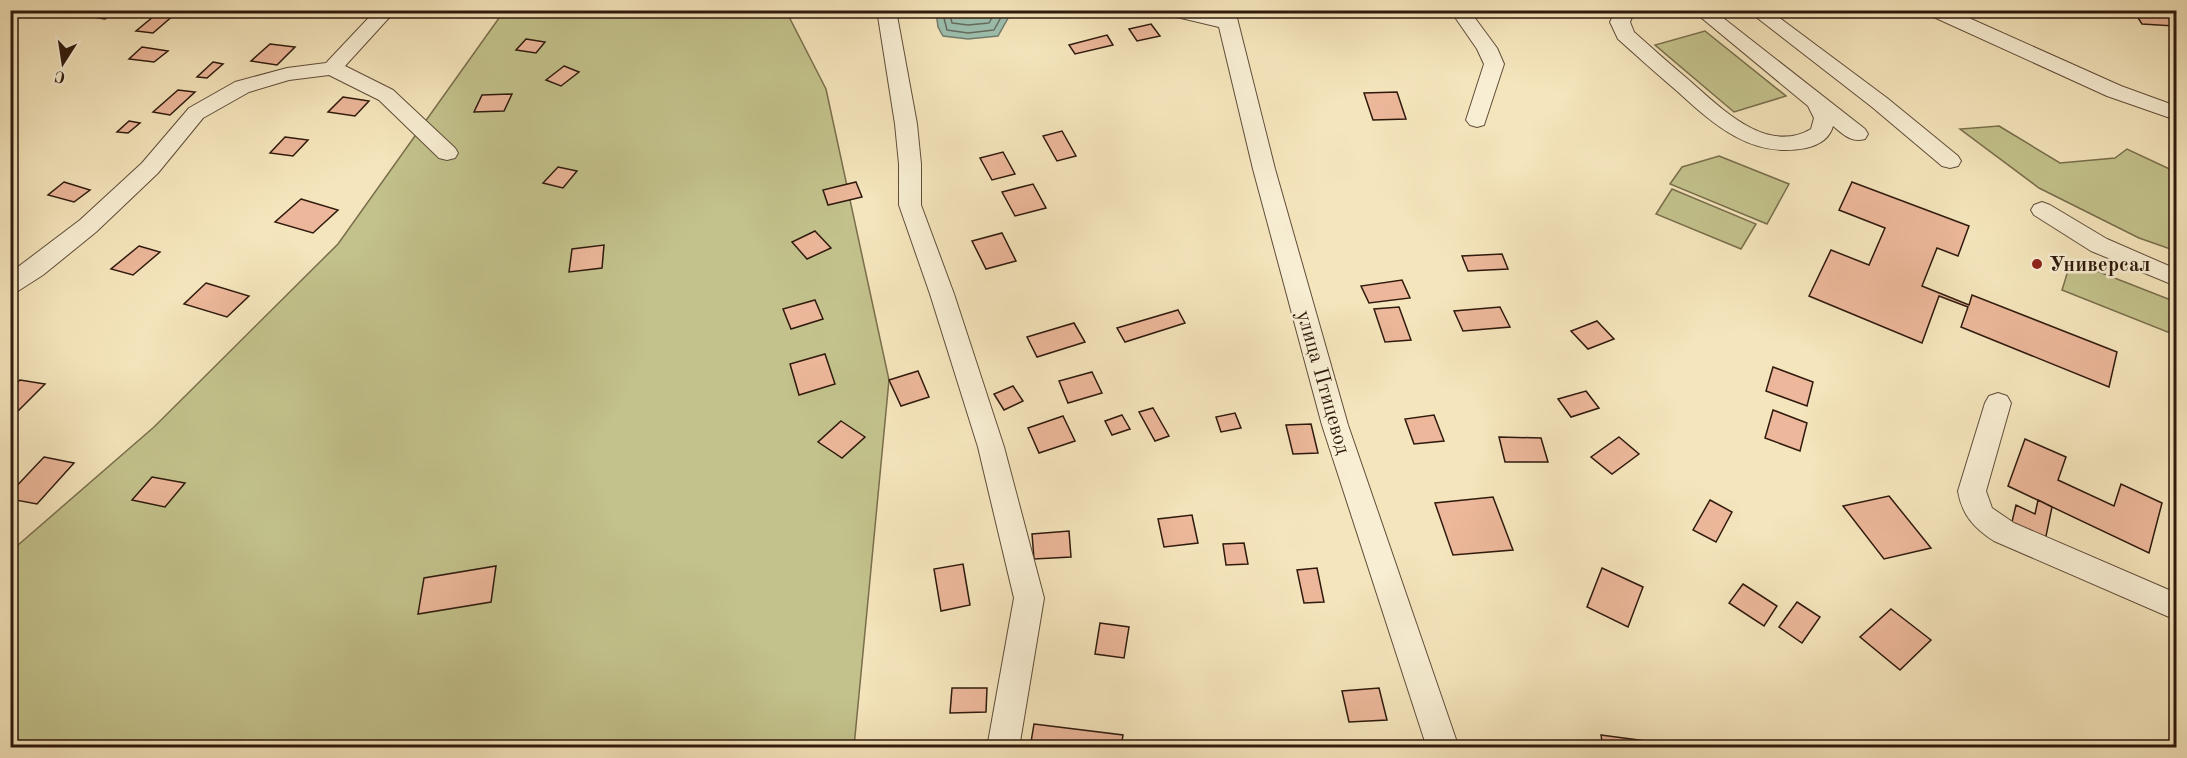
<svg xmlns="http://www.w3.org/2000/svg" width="2187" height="758" font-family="'Old Standard TT',serif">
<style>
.green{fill:#c3c28c;stroke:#796e4c;stroke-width:1.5}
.water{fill:#9cbfae;stroke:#707d6e;stroke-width:1.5}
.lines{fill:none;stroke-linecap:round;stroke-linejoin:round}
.shore{stroke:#666c5e;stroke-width:1.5}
.building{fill:#ecb79a;stroke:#2f1a0d;stroke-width:1.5}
.street-casing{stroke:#604d39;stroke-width:2}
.street{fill:#f8eed3;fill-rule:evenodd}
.poi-dot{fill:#8f2418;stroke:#f8eed3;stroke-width:2}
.labels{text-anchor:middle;stroke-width:5;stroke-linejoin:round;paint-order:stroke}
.poi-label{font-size:21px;font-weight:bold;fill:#2f1a0d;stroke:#f8eed3;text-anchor:start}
.street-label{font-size:21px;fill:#2f1a0d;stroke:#f8eed3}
</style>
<rect width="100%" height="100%" fill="#f5e5bc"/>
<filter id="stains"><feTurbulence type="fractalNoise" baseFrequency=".00333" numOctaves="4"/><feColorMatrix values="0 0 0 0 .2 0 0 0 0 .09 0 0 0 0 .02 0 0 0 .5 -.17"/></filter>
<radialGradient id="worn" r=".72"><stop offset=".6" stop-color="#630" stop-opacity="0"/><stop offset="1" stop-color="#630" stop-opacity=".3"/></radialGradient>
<g class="green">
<polygon points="504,11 786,11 826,89 889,380 854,747 11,747 10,552 154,427 338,244"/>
<polygon points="1705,31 1786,96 1734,112 1655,45"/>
<polygon points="1999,126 2060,163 2115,158 2127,149 2176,172 2176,251 2139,238 2039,188 1960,129"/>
<polygon points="1719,156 1789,184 1767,224 1670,184 1682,167"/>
<polygon points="1672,189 1756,224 1741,249 1656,214"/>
<polygon points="2071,261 2176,302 2175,335 2062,290"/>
</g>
<polygon class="water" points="936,11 936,10 1012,11 998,36 968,39 943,36 938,27"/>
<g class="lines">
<g class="shore">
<polyline points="942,10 947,30 968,33 994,30 1005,10"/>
<polyline points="949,10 952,23 968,25 989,23 996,10"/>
</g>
</g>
<g class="building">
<polygon points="93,10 116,10 105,19 86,16"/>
<polygon points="2133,10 2163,10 2174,26 2142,24"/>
<polygon points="159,12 175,14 153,33 136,31"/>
<polygon points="1151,24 1160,36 1137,41 1129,29"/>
<polygon points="1107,35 1113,45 1075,54 1069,45"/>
<polygon points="526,39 545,42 536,53 516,50"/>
<polygon points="270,44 295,47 277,65 251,61"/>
<polygon points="142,47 168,51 154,62 129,59"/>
<polygon points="213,62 223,64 207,78 197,77"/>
<polygon points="564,66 579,72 561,86 546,80"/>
<polygon points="178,90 195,92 170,115 153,112"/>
<polygon points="1397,92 1406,119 1373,120 1364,93"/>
<polygon points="512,94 504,111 474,112 482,95"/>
<polygon points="343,97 369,101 355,116 328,112"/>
<polygon points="129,121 140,123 128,133 117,132"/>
<polygon points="1062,131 1076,156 1057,161 1043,136"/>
<polygon points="285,137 308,140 293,156 270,153"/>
<polygon points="1003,152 1015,174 992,180 980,158"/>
<polygon points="558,167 577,171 563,188 543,183"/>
<polygon points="64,182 90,190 74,202 48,195"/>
<polygon points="856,182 862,197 828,205 823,190"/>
<polygon points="1852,182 1969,226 1958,256 1937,248 1922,286 1969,305 1972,295 2117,352 2109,387 1961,327 1968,307 1939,296 1922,343 1809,296 1831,250 1869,265 1885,228 1839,210"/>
<polygon points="1033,184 1046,208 1015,216 1002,192"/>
<polygon points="301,199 338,210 313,233 275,222"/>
<polygon points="815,231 831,248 807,259 792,242"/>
<polygon points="1002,233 1016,261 986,269 972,241"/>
<polygon points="604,245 602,268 569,272 572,249"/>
<polygon points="139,246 160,252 133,275 111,269"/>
<polygon points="1502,254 1508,269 1468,271 1462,256"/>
<polygon points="1402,280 1410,298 1369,303 1361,286"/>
<polygon points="206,283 249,296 227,317 184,304"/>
<polygon points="815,300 823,319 791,329 783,309"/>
<polygon points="1399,307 1411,340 1385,342 1374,309"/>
<polygon points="1500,307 1510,327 1463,331 1454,311"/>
<polygon points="1178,310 1185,323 1125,342 1117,328"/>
<polygon points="1597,321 1614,339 1588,349 1571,331"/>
<polygon points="1074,323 1085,342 1037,357 1027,337"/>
<polygon points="825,354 835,384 799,395 790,364"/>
<polygon points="1773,367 1813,382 1807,406 1766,391"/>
<polygon points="918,371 929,397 901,406 889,380"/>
<polygon points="1092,372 1102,393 1068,403 1059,381"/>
<polygon points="20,380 45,384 10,419 10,389"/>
<polygon points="1013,386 1023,401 1004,410 994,394"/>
<polygon points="1586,391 1599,408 1571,417 1558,399"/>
<polygon points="1153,408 1169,436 1155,441 1139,412"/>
<polygon points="1773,410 1807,423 1800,451 1765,438"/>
<polygon points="1235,413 1241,428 1221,432 1216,417"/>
<polygon points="1122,415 1130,429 1112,435 1105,421"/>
<polygon points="1434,415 1444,441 1414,444 1405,419"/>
<polygon points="1063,416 1075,441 1039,453 1028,428"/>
<polygon points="841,421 865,437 842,458 818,442"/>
<polygon points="1311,424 1318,453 1293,454 1286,425"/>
<polygon points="1499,437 1541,438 1548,462 1505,462"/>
<polygon points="1619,437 1639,454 1612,474 1591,457"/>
<polygon points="2025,439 2066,457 2058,480 2114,506 2121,484 2162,503 2149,553 2008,486"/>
<polygon points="44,457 74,463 37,504 10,499 10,493"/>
<polygon points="152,477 185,483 165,507 132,500"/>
<polygon points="1889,496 1931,548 1884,559 1843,506"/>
<polygon points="1493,497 1513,550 1453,555 1435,503"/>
<polygon points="1710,500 1732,512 1716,542 1693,530"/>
<polygon points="2038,500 2052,507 2045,541 2011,526 2016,505 2035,514"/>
<polygon points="1192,515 1198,543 1164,547 1158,519"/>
<polygon points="1069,531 1071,557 1034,559 1032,534"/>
<polygon points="1244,543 1248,564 1226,565 1223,544"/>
<polygon points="963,564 970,605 941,611 934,569"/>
<polygon points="496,566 491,602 418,614 424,578"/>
<polygon points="1317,568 1324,602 1304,603 1297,570"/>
<polygon points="1602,568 1643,587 1628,627 1587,607"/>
<polygon points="1743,584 1777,606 1764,626 1729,603"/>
<polygon points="1797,602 1820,617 1802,643 1779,627"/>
<polygon points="1891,609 1931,640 1900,670 1860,637"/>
<polygon points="1100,623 1129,627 1124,658 1095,654"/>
<polygon points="952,688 987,688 986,712 950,713"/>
<polygon points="1379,688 1387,720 1349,722 1342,691"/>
<polygon points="1034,724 1123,735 1121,748 1030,748"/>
<polygon points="1601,735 1646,741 1647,748 1603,748"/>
</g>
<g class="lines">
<defs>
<g id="street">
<polygon points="376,10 396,10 345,66 393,90 455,148 458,153 455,158 447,160 439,158 379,100 329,75 289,80 249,92 203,118 158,173 96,232 43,275 18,291 10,294 10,273 80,220 142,163 189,108 235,82 287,68 326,63"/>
<polygon points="877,10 896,10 917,124 921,164 921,205 954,294 1004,447 1044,598 1019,748 987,748 1014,598 978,447 930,294 899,205 899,164 895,124"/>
<polygon points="1162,10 1199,10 1216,14 1216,10 1235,10 1275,169 1348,425 1459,748 1427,748 1322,425 1253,169 1219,27 1164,14"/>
<polygon points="1450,10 1469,10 1497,48 1504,64 1484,125 1477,127 1470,125 1466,120 1484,64 1477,49"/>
<path d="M1616,10H1635L1630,22L1634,32C1653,49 1671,65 1690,81C1722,109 1767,155 1811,129L1814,118L1808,106L1692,10H1713L1865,129L1868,134L1865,139C1851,143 1843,134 1833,126C1830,138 1819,145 1806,148C1752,159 1714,125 1677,91C1657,74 1638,57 1618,39L1610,22Z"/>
<polygon points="1747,10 1769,10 1887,98 1958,156 1961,161 1958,166 1950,168 1942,166 1872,107"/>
<polygon points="1925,10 1951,10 2121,86 2176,106 2176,120 2107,96 1927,14"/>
<polygon points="2042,202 2050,205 2107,239 2176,269 2176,286 2091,251 2034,215 2031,210 2034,205"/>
<path d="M1998,393L2007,396L2011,403L1986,491L1992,508L2014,523L2176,593V620L1994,541C1974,528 1962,515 1958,491L1985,403L1989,396Z"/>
</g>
</defs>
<use href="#street" class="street-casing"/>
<use href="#street" class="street"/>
</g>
<circle class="poi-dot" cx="2037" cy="264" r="6"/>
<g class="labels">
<g class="poi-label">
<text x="2049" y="271">Универсал</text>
</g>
<g class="street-label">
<text transform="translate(1324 382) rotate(74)" y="7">улица Птицевод</text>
</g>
</g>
<rect width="2187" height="758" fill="none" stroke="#f5e5bc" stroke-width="36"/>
<rect x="12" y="12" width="2163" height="734" fill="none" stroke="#2f1a0d" stroke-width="3"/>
<rect x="18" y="18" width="2151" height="722" fill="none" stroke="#2f1a0d" stroke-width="1.5"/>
<g transform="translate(63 63) rotate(192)" stroke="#f8eed3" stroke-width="4.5" paint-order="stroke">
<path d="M0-4.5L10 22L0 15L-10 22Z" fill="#2f1a0d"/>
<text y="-9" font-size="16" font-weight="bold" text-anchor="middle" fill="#2f1a0d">С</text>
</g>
<rect width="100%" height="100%" filter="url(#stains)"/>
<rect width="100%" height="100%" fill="url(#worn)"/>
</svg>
